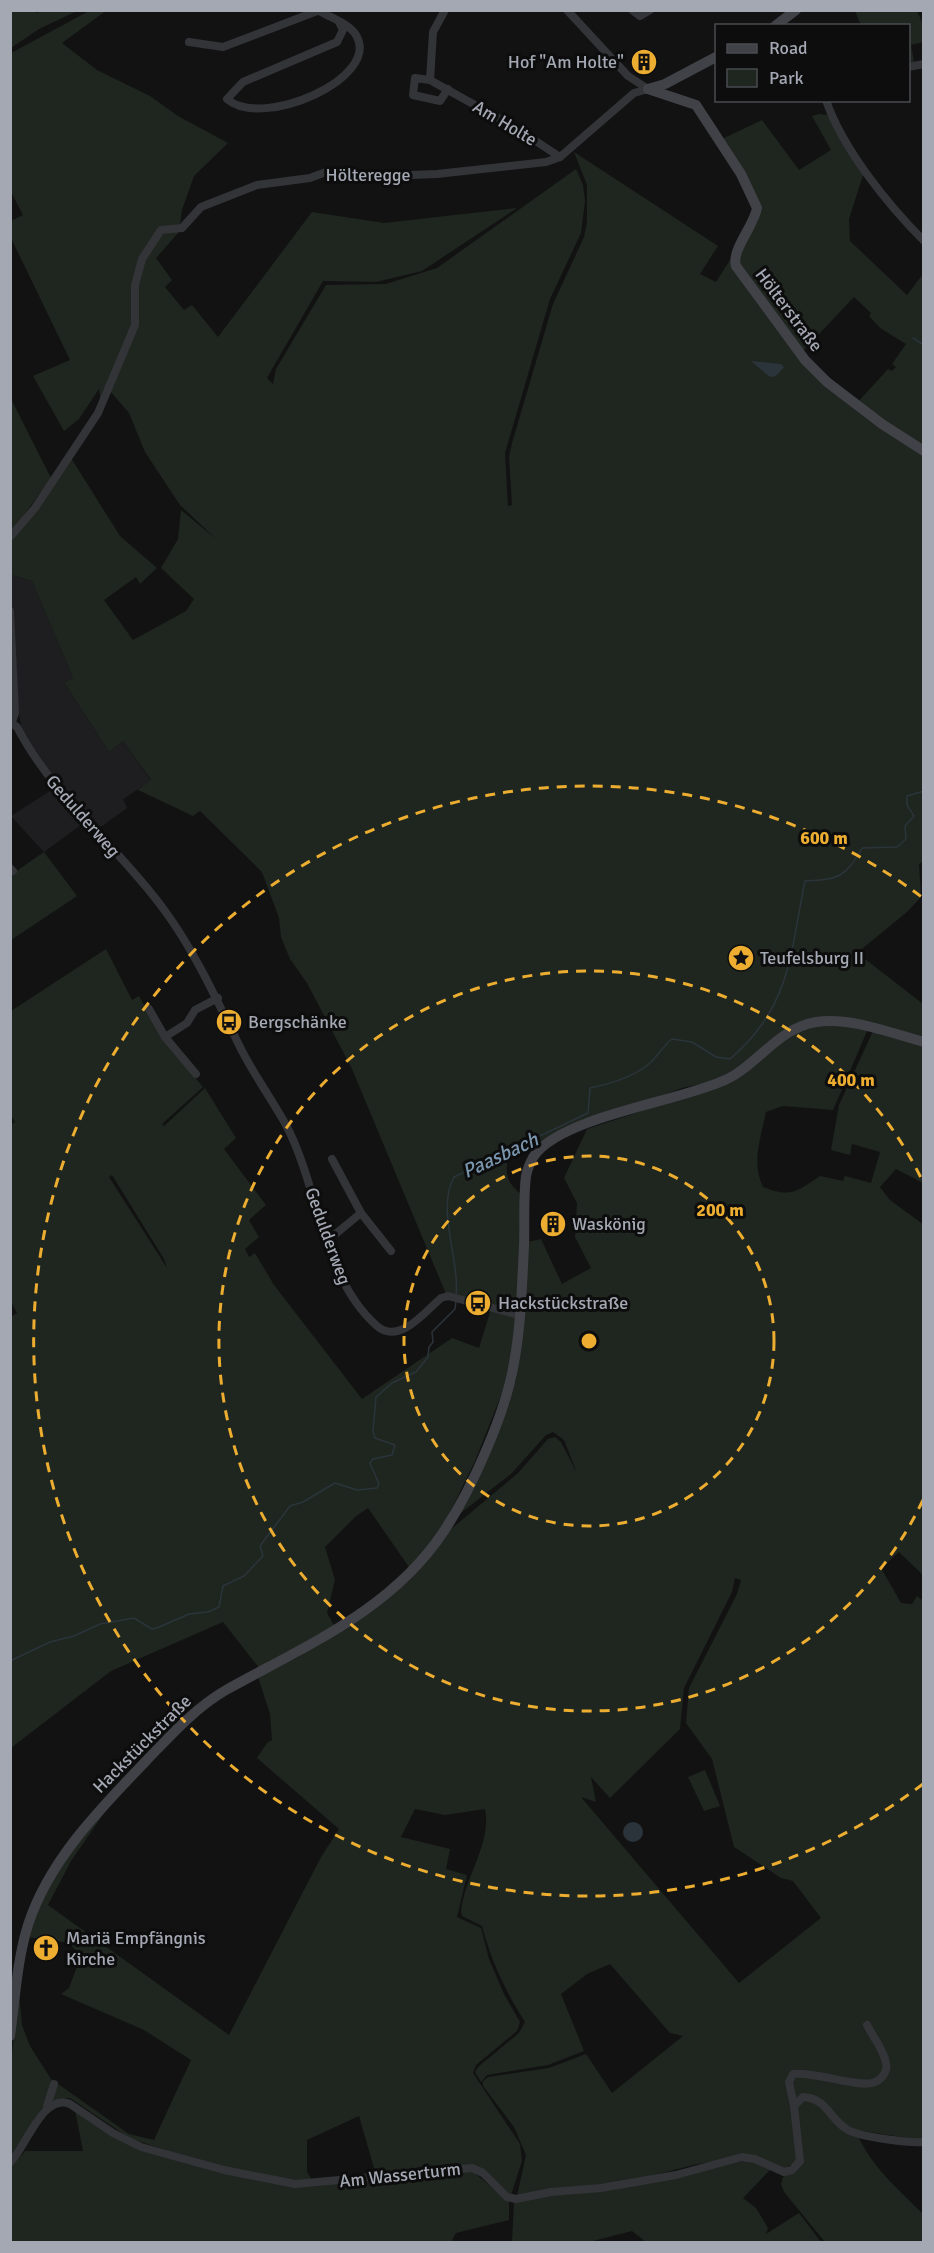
<svg xmlns="http://www.w3.org/2000/svg" width="934" height="2253" font-family="Signika,sans-serif">
<style>
.built{fill:#1e1e20}
.green{fill:#1e261f;fill-rule:evenodd}
.water{fill:#2b343b}
.lines{fill:none;stroke-linecap:round;stroke-linejoin:round}
.stream{stroke:#2b343b;stroke-width:1.5}
.street{stroke:#333438;stroke-width:8}
.secondary{stroke:#414248;stroke-width:10}
.ring{fill:none;stroke:#ecad30;stroke-width:3;stroke-dasharray:10 8}
.labels{text-anchor:middle;stroke-width:6;stroke-linejoin:round;paint-order:stroke}
.poi-label{font-size:18px;fill:#a3a8b3;stroke:#0d0d0e;text-anchor:start}
.street-label{font-size:18px;fill:#a3a8b3;stroke:#0d0d0e}
.water-label{font-size:20px;font-style:italic;fill:#7a96ae;stroke:#0d0d0e}
.centre{fill:#ecad30;stroke:#0d0d0e;stroke-width:3}
.ring-label{font-size:18px;text-anchor:middle;font-weight:bold;fill:#ecad30;stroke:#0d0d0e;stroke-width:6;stroke-linejoin:round;paint-order:stroke}
</style>
<rect width="100%" height="100%" fill="#121213"/>
<g class="built">
<polygon points="10,575 32,581 73,678 64,682 109,752 123,741 151,781 123,799 127,808 98,829 52,777 22,731 17,703"/>
<polygon points="53,789 82,824 44,852 11,816"/>
</g>
<g class="green">
<polygon points="11,10 34,11 37,13 43,11 77,11 39,29 11,48"/>
<path d="M107,10L62,43L97,70L150,96L178,116L228,143L194,176L182,210L179,232L156,258L172,280L165,287L184,310L192,305L218,337L312,212L384,223L517,208L422,271L376,282L323,281L267,378L273,384L276,369L326,285L386,284L437,268L576,169L583,185L585,201L581,233L550,299L505,453L508,506L512,505L509,457L512,443L553,304L584,237L587,222V185L574,152L718,246L700,274L716,282L730,260L804,362L923,455L924,861L919,864L921,897L907,912L863,948L860,955L923,1004V1039L820,1018L714,1081L682,1088L539,1145L535,1141L536,1145L509,1157C503,1174 509,1185 522,1195L517,1301L515,1308L509,1310L446,1294L352,1069L307,983L290,959L281,937L279,918L262,872L200,811L193,816L138,790L151,780L123,741L109,752L64,682L73,678L32,581L11,575L12,540L71,458L120,536L157,568L140,584L136,577L104,600L133,640L186,611L194,599L161,568L178,539L181,510L216,539L180,505L145,452L129,413L110,391L101,403L99,389L79,419L64,431L33,376L70,360L11,238V221L23,215L11,192V53L89,11Z"/>
<polygon points="855,11 917,11 923,24 923,42 911,45 914,62 909,63 908,26 861,25"/>
<polygon points="819,114 828,115 864,172 849,219 850,241 907,295 923,274 923,450 857,403 888,369 892,371 896,367 892,364 906,344 880,328 869,316 871,313 854,297 802,352 738,267 741,248 758,221 722,139 762,120 799,170 831,150 812,116"/>
<polygon points="10,397 51,478 13,530 10,524"/>
<polygon points="44,852 77,896 11,940 11,875"/>
<path d="M106,949L132,1000L139,996L162,1038L203,1087L162,1124L164,1126L205,1088L236,1138L224,1149L266,1205L249,1220L259,1237L245,1249L249,1257L255,1253L274,1285L362,1399L452,1338L479,1348L491,1309L516,1317L508,1378L475,1461L439,1535L411,1570L368,1508L355,1517L325,1547L335,1580L327,1613L335,1627L260,1669L223,1622L111,1671L11,1748L10,1317L17,1313L11,1302L10,1126L15,1122L10,1114L11,1011ZM112,1175L164,1259L167,1268L109,1177Z"/>
<path d="M824,1024L868,1029L833,1110L783,1106L766,1112C761,1138 751,1162 763,1187C791,1198 796,1192 820,1176L843,1181L845,1176L871,1183L880,1152L852,1144L850,1155L831,1150L839,1105L873,1031L923,1045V1183L896,1169L880,1187L890,1200L924,1225L923,1575L899,1552L881,1568L901,1603L912,1604L917,1596L923,1601V2140L856,2130C867,2163 900,2191 923,2214V2242H825L784,2192L781,2184L783,2177L799,2165H790L780,2171L756,2155L698,2164L633,2180L517,2196L526,2155L514,2127L483,2086V2081L488,2077L549,2068L586,2054L612,2093L683,2036L670,2033L610,1964L587,1974L561,1994L584,2051L548,2065L487,2075L481,2082L475,2072L479,2066L519,2033L525,2022C506,1992 491,1961 482,1926L462,1916L461,1911C465,1876 492,1843 485,1809L445,1815L415,1809L401,1837L450,1849L446,1869L467,1875L457,1917L481,1928L489,1959L504,1994L520,2022L517,2031L476,2065L473,2073L520,2144L522,2161L511,2195L476,2167L376,2175L359,2116L307,2140V2172L313,2182H299L220,2167L131,2139L70,2098C33,2097 32,2134 11,2157V2061L19,1993L22,2025L30,2046L51,2079L129,2134L154,2140L191,2060L144,2030L61,1994L69,1988L81,1956L69,1943L28,1937L46,1889L75,1847L109,1806L71,1861L48,1905L229,2035L321,1857L339,1829L257,1758L267,1743L272,1740L270,1714L258,1677L298,1657L385,1598L450,1530L518,1473L548,1439L555,1437L561,1442L577,1473L564,1440L553,1432L546,1435L511,1474L457,1516L516,1381L528,1242L541,1239L562,1284L591,1268L575,1237L577,1203L564,1178L587,1129L718,1086L794,1032ZM735,1578L741,1580L737,1594L689,1688L686,1723L712,1759L734,1847L781,1878L793,1881L821,1918L739,1983L581,1797L596,1802L591,1777L610,1798L680,1729L684,1688L732,1592Z"/>
<polygon points="705,1770 720,1806 704,1811 688,1777"/>
<polygon points="75,2110 129,2145 289,2186 472,2171 509,2201 509,2220 456,2233 451,2242 11,2242 11,2168 25,2151 83,2151"/>
<polygon points="755,2159 771,2169 743,2198 756,2208 768,2228 766,2234 799,2213 821,2242 646,2242 632,2231 589,2242 512,2242 514,2202"/>
</g>
<g class="water">
<polygon points="751,361 781,364 784,367 776,376 770,377"/>
<circle cx="633" cy="1832" r="10"/>
</g>
<g class="lines">
<g class="stream">
<polyline points="913,338 924,345"/>
<path d="M456,1296C460,1259 436,1210 454,1177L588,1113L590,1088C610,1084 634,1077 650,1063C658,1056 663,1046 672,1039L692,1042L716,1057L730,1059C791,1007 790,954 805,881C839,879 845,878 862,848L897,847L906,839L905,826L914,816L907,805V796L924,791"/>
<polyline points="10,1661 50,1642 74,1636 100,1624 134,1618 152,1629 157,1628 189,1614 208,1612 219,1607 223,1586 244,1576 263,1556 260,1546 290,1506 303,1502 335,1483 357,1490 377,1488 379,1484 370,1463 373,1459 392,1455 395,1445 375,1438 373,1431 376,1397 392,1383 416,1372 428,1357 429,1347 433,1342 432,1332 455,1309 456,1301"/>
</g>
<g class="street">
<polyline points="445,10 433,32 430,80 516,128 560,157"/>
<polyline points="567,10 628,76 648,89"/>
<polyline points="632,10 640,16 650,10"/>
<path d="M321,12C332,18 349,24 356,35C382,78 262,130 227,99L243,82L337,42L343,30L339,22"/>
<polyline points="189,42 223,47 320,10"/>
<polyline points="908,67 924,64"/>
<polyline points="430,80 415,78 413,95 440,101 448,89"/>
<path d="M826,100C842,148 888,205 924,241"/>
<polyline points="10,537 35,508 98,413 135,325 135,285 142,259 161,230 182,228 201,207 257,185 310,178 326,172 359,177 437,174 546,162 560,157 634,93 648,89"/>
<polyline points="10,611 15,713 12,722"/>
<path d="M10,722L17,727C54,798 119,847 165,911C197,955 218,1003 242,1051C255,1076 272,1100 286,1125C319,1187 322,1278 377,1326C399,1345 425,1312 441,1298L448,1296L519,1315"/>
<polyline points="10,868 13,871"/>
<polyline points="149,1009 165,1037 196,1074"/>
<polyline points="165,1037 187,1023 195,1010 218,998"/>
<polyline points="332,1159 361,1213 391,1251"/>
<polyline points="327,1241 361,1213"/>
<polyline points="47,2106 54,2084"/>
<path d="M794,2106L789,2082L793,2074C815,2072 858,2087 872,2083C881,2081 888,2072 886,2063C884,2050 873,2037 867,2025"/>
<path d="M10,2163C26,2147 43,2092 70,2104L113,2133L141,2147L224,2170L295,2184L472,2168L483,2173L507,2197L516,2199L551,2192L601,2188L676,2175L742,2157L755,2159L784,2172L792,2170L800,2161L794,2106L803,2097C827,2098 830,2120 848,2130C861,2137 908,2143 924,2142"/>
</g>
<g class="secondary">
<polyline points="775,26 796,10"/>
<path d="M648,89L696,105L741,174L757,208C754,226 731,250 736,266L805,360L827,382L882,424L924,451"/>
<polyline points="648,89 665,84 716,57"/>
<path d="M10,2036C15,2000 17,1960 28,1925C49,1860 100,1809 146,1761C170,1736 195,1708 226,1690C305,1646 392,1610 444,1531C472,1489 506,1412 514,1363C521,1325 522,1285 524,1246C525,1222 523,1199 526,1176C528,1167 531,1159 537,1152C571,1115 677,1102 725,1080C758,1065 778,1028 816,1022C852,1017 890,1033 924,1042"/>
</g>
</g>
<g class="ring">
<circle cx="589" cy="1341" r="185"/>
<path d="M923 1500A370 370 0 1 1 923 1182"/>
<path d="M923 1784A555 555 0 1 1 923 898"/>
</g>
<defs>
<symbol id="building-disc" viewBox="-11 -11 22 22"><circle r="9.5" fill="#ecad30" stroke="#0d0d0e"/><path d="M-4-6H4V6H1V3H-1V6H-4ZM-2.5-4.3h1.7v1.8h-1.7ZM.8-4.3h1.7v1.8H.8ZM-2.5-1h1.7V.8h-1.7ZM.8-1h1.7V.8H.8Z" fill="#111"/></symbol>
<symbol id="sight-disc" viewBox="-11 -11 22 22"><circle r="9.5" fill="#ecad30" stroke="#0d0d0e"/><path d="M0-6L1.8-2.2L6-1.7L2.9 1.2L3.7 5.4L0 3.3L-3.7 5.4L-2.9 1.2L-6-1.7L-1.8-2.2Z" fill="#111"/></symbol>
<symbol id="bus-disc" viewBox="-11 -11 22 22"><circle r="9.5" fill="#ecad30" stroke="#0d0d0e"/><path d="M-5-6H5V4H4V6H2V4H-2V6H-4V4H-5ZM-3.5-4V0h7V-4ZM-3.5 1.2v1.5H-2V1.2ZM2 1.2v1.5H3.5V1.2Z" fill="#111"/></symbol>
<symbol id="church-disc" viewBox="-11 -11 22 22"><circle r="9.5" fill="#ecad30" stroke="#0d0d0e"/><path d="M-1.2-6h2.4v3.5h3.3v2.4h-3.3V6h-2.4V-.1h-3.3v-2.4h3.3Z" fill="#111"/></symbol>
</defs>
<g fill-rule="evenodd">
<use href="#building-disc" x="629" y="47" width="30" height="30"/>
<use href="#sight-disc" x="726" y="943" width="30" height="30"/>
<use href="#bus-disc" x="214" y="1007" width="30" height="30"/>
<use href="#building-disc" x="538" y="1209" width="30" height="30"/>
<use href="#bus-disc" x="463" y="1288" width="30" height="30"/>
<use href="#church-disc" x="31" y="1933" width="30" height="30"/>
</g>
<g class="labels">
<g class="poi-label">
<text x="624" y="68" text-anchor="end">Hof "Am Holte"</text>
<text x="760" y="964">Teufelsburg II</text>
<text x="248" y="1028">Bergschänke</text>
<text x="572" y="1230">Waskönig</text>
<text x="498" y="1309">Hackstückstraße</text>
<text x="66" y="1944">Mariä Empfängnis<tspan x="66" dy="21">Kirche</tspan></text>
</g>
<g class="street-label">
<text transform="translate(505 123) rotate(31)" y="6">Am Holte</text>
<text x="368" y="181">Hölteregge</text>
<text transform="translate(789 310) rotate(53)" y="6">Hölterstraße</text>
<text transform="translate(83 816) rotate(49)" y="6">Gedulderweg</text>
<text transform="translate(328 1236) rotate(70)" y="6">Gedulderweg</text>
<text transform="translate(142 1744) rotate(-45)" y="6">Hackstückstraße</text>
<text transform="translate(400 2175) rotate(-6)" y="6">Am Wasserturm</text>
</g>
<g class="water-label">
<text transform="translate(500 1155) rotate(-25)" y="7">Paasbach</text>
</g>
</g>
<circle cx="589" cy="1341" r="9" class="centre"/>
<g class="ring-label">
<text x="824" y="844">600 m</text>
<text x="851" y="1086">400 m</text>
<text x="720" y="1216">200 m</text>
</g>
<rect width="934" height="2253" fill="none" stroke="#a3a8b3" stroke-width="24"/>
<rect x="715" y="24" width="195" height="78" fill="#0d0d0e" stroke="#494b50" stroke-width="1.5"/>
<rect x="727" y="44" width="30" height="9" fill="#414248" stroke="#494b50" stroke-width="1.5"/>
<text x="769" y="54" font-size="18" fill="#a3a8b3">Road</text>
<rect x="727" y="69" width="30" height="18" fill="#1e261f" stroke="#494b50" stroke-width="1.5"/>
<text x="769" y="84" font-size="18" fill="#a3a8b3">Park</text>
</svg>
